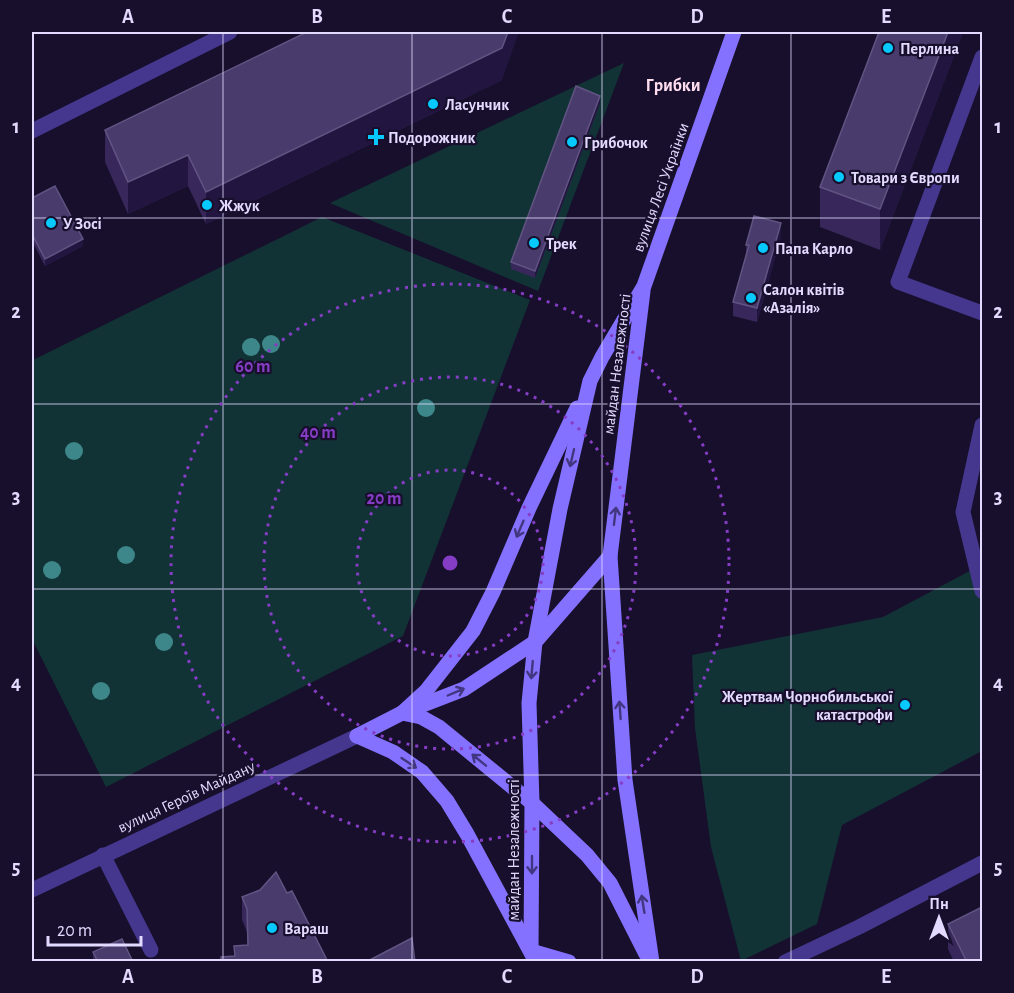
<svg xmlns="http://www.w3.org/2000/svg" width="1014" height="993" font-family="'Alegreya Sans',sans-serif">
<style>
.green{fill:#123336}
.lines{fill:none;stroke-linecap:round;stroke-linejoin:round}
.service{stroke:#44378d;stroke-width:15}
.tertiary{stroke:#44378d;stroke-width:15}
.secondary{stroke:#8471ff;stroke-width:15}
.tree{fill:#3d8689}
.wall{fill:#37275a}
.shaded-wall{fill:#221640}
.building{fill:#493b6c;stroke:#615483;stroke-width:1.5}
.oneway{stroke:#433680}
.grid{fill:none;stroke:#e2daff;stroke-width:1.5;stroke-opacity:0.55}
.ring{fill:none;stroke:#853dc5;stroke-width:3;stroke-dasharray:3 6}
.poi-dot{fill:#06caff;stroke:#170f2c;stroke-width:2}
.labels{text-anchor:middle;stroke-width:4.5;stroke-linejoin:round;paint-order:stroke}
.poi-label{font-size:16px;font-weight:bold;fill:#e2daff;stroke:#170f2c;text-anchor:start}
.street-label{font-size:16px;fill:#e2daff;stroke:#170f2c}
.neighbourhood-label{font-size:18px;font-weight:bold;fill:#ffdcee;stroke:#170f2c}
.centre{fill:#853dc5;stroke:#170f2c;stroke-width:3}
.ring-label{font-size:18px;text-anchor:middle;font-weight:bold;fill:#853dc5;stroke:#170f2c;stroke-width:4.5;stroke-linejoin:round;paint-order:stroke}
.neatline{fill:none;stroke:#e2daff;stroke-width:2}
.grid-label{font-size:20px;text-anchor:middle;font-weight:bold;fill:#e2daff}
</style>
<rect width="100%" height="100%" fill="#170f2c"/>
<g class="green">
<polygon points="624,63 538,291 330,203"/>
<polygon points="322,217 530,300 403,636 106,787 32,639 32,363 33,360"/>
<polygon points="979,566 982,572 982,751 842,825 817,924 741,961 711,847 695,728 692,655 883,617"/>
</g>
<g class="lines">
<g class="service">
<polyline points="982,57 898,282 982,313"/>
<polyline points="32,131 230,32"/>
<polyline points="982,425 963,512 982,591"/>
<polyline points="103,855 151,950"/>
<polyline points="785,962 859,927 982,863"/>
</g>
<polyline class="tertiary" points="32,890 357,736"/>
<g class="secondary">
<polyline points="643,291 610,556 625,780 652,962"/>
<polyline points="402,713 426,691 473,631 493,592 529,508 577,408"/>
<polyline points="402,713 421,717 439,727 532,803 587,855 610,883 646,954"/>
<polyline points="357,736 402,713 464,689 535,642 610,556"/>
<polyline points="357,736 393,752 422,772 447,801 467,834 536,962"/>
<polyline points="531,951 532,803 529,703 535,642 560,509 590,381 602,357 644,286 734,32"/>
<polyline points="531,951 569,962"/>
</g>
</g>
<g class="tree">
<circle cx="271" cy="344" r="9"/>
<circle cx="251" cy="347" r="9"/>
<circle cx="426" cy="408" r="9"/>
<circle cx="74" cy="451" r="9"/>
<circle cx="126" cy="555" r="9"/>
<circle cx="52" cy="570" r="9"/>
<circle cx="164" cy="642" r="9"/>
<circle cx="101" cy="691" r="9"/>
</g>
<g class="wall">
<polygon points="879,32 963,32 880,250 820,227 820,187"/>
<polygon points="502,80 206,224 188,186 128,214 105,162 105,130"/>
<polygon points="600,103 535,278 511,269 511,262"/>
<polygon points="32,198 83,246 45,266 32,241"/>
<polygon points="781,237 757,322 733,316 733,302 746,254 746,245"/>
<polygon points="287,893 328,962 234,956 247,945 247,932 242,920 242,897"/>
<polygon points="948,924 982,962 954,962 948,949"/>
<polygon points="93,952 133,962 93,962"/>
</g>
<g class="shaded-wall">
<polygon points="508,32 519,32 502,80 206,224 206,192"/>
<polygon points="948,32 963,32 880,250 880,209"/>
<polygon points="600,96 600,103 535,278 535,271"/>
<polygon points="188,155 188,186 128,214 128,182"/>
<polygon points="781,223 781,237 757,322 757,308"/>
<polygon points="83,239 83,246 45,266 45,259"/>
</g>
<g class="building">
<polygon points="307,32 508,32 502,48 206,192 188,155 128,182 105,130"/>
<polygon points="879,32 948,32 880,209 820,187"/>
<polygon points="576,86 600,96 535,271 511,262"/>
<polygon points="55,186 83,239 45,259 32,234 32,198"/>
<polygon points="754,216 781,223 757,308 733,302 749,245 746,245"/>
<polygon points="276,872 287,893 292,891 328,962 221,962 221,957 235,956 234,946 248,945 247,909 242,897 260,890"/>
<polygon points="982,907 982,962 967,962 948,924"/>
<polygon points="412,938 415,962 366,962"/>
<polygon points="122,939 133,962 98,962 93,952"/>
</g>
<defs><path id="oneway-shaft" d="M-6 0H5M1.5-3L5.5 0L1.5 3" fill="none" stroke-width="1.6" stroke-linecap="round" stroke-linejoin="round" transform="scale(1.5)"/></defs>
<g class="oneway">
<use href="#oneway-shaft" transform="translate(572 458) rotate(103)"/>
<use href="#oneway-shaft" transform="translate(615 516) rotate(-83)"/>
<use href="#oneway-shaft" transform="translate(520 529) rotate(113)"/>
<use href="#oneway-shaft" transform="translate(532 670) rotate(95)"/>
<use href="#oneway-shaft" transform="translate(456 692) rotate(-23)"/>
<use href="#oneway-shaft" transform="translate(620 710) rotate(-94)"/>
<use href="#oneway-shaft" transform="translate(479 760) rotate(-141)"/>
<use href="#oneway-shaft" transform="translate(409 763) rotate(34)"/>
<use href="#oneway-shaft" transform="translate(532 865) rotate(90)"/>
<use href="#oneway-shaft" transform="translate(643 904) rotate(-99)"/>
</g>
<path class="grid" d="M223,32V962M412,32V962M602,32V962M791,32V962M32,218H982M32,404H982M32,589H982M32,775H982"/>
<g class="ring">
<circle cx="450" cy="563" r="93"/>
<circle cx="450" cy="563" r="186"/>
<circle cx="450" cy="563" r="279"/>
</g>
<g class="poi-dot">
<circle cx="888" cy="48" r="6"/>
<circle cx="433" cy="104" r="6"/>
<path d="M373 128h6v6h6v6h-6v6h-6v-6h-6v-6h6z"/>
<circle cx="572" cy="142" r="6"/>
<circle cx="839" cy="177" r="6"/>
<circle cx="207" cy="205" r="6"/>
<circle cx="51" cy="223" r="6"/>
<circle cx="534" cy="243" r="6"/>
<circle cx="763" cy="248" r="6"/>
<circle cx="751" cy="298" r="6"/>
<circle cx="905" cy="705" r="6"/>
<circle cx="272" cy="928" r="6"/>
</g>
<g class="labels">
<g class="poi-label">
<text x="900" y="54">Перлина</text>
<text x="445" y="110">Ласунчик</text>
<text x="388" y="143">Подорожник</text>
<text x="584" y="148">Грибочок</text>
<text x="851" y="183">Товари з Європи</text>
<text x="219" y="211">Жжук</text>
<text x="63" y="229">У Зосі</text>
<text x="546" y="249">Трек</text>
<text x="775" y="254">Папа Карло</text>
<text x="763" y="295">Салон квітів<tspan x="763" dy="18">«Азалія»</tspan></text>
<text x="893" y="702" text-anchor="end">Жертвам Чорнобильської<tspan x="893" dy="18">катастрофи</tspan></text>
<text x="284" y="934">Вараш</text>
</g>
<g class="street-label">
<text transform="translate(660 187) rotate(-70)" y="6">вулиця Лесі Українки</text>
<text transform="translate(616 364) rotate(-83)" y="6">майдан Незалежності</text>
<text transform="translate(186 796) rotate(-25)" y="6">вулиця Героїв Майдану</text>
<text transform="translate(513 850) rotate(-90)" y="6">майдан Незалежності</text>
</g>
<g class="neighbourhood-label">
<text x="673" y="91">Грибки</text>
</g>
</g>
<circle cx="450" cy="563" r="9" class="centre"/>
<g class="ring-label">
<text x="253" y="372">60 m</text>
<text x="318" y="438">40 m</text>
<text x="384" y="504">20 m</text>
</g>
<rect width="1014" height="993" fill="none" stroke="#170f2c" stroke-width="66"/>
<g transform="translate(939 918)" stroke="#170f2c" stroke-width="4.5" paint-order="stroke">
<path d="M0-4.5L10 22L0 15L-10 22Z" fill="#e2daff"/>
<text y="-9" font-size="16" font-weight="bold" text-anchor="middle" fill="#e2daff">Пн</text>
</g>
<path d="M48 936v9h93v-9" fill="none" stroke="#e2daff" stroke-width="3"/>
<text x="57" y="936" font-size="18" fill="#e2daff" stroke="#170f2c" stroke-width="4.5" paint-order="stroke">20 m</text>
<rect x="33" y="33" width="948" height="927" class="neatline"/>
<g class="grid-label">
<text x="128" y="23">A</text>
<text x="317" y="23">B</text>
<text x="507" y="23">C</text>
<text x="697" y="23">D</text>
<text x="886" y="23">E</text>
<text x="16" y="133">1</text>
<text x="998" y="133">1</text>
<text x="16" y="318">2</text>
<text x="998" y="318">2</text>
<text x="16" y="503">3</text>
<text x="998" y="503">3</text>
<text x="16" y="689">4</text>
<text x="998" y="689">4</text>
<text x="16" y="874">5</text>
<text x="998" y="874">5</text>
<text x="128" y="983">A</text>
<text x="317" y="983">B</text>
<text x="507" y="983">C</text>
<text x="697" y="983">D</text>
<text x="886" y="983">E</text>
</g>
</svg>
